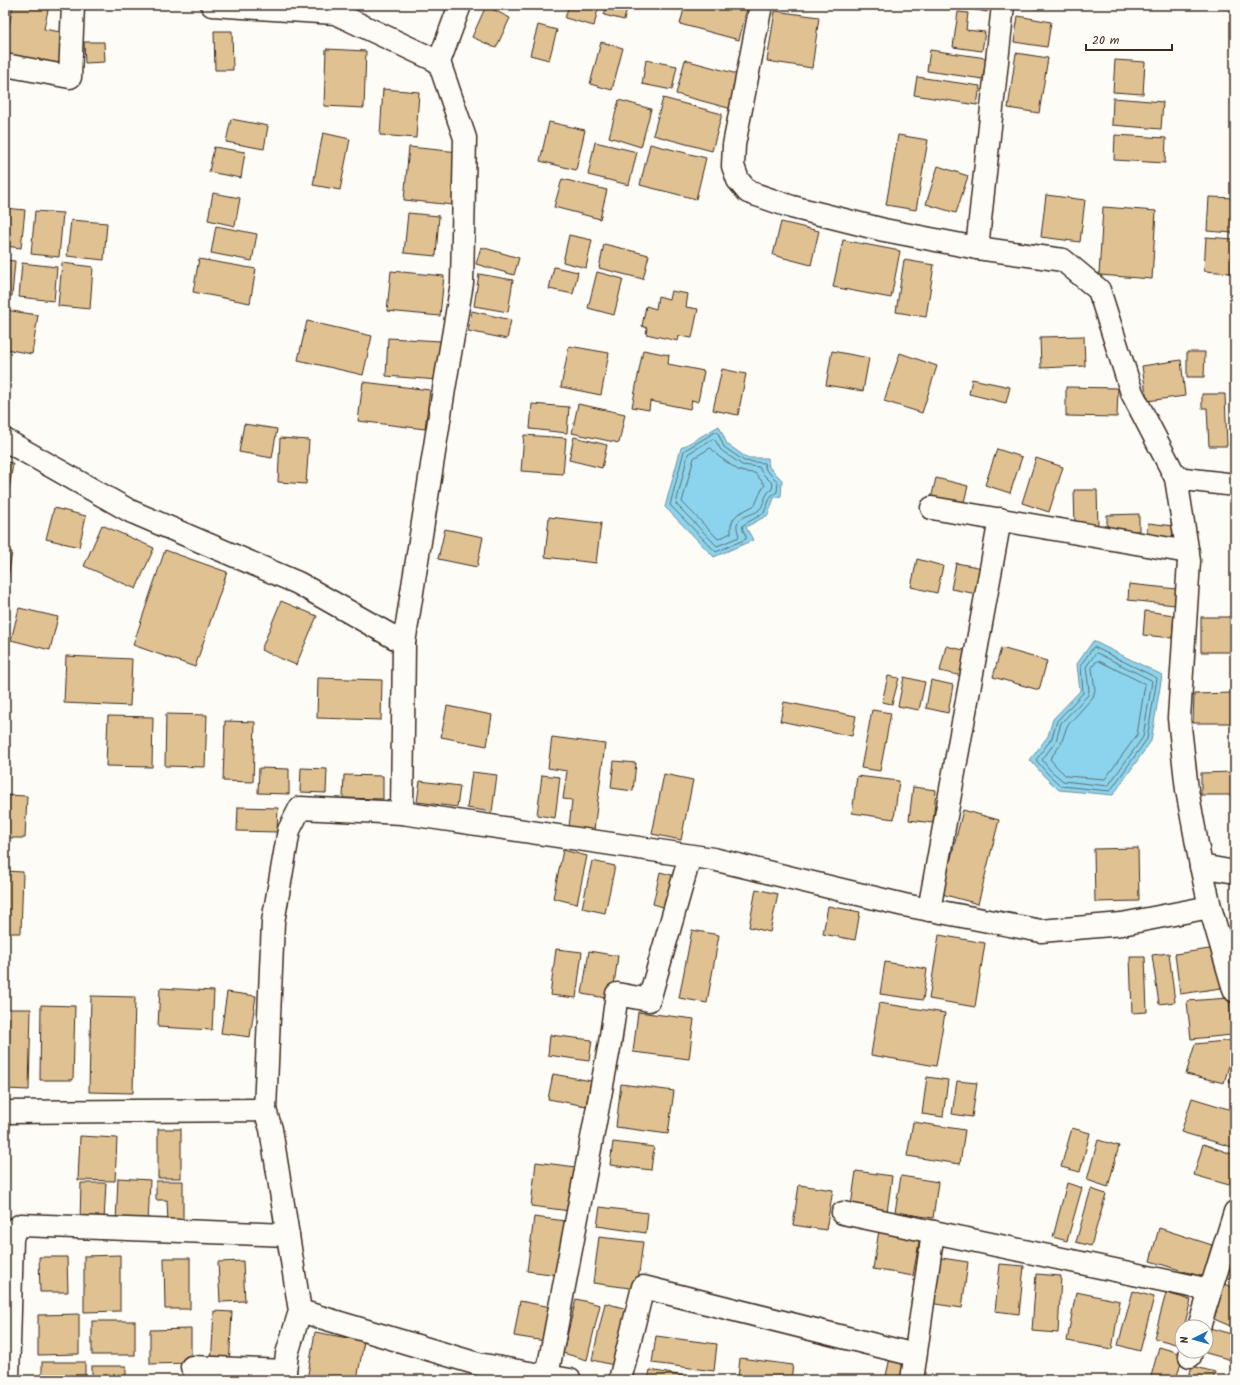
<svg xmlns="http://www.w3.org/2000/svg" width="1240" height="1385" font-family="Kalam,sans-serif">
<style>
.water{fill:#8cd4ed;stroke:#6c909a}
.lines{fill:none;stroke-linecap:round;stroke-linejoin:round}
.shore{stroke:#5b6e71;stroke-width:1}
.building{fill:#dfc192;stroke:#3b2a1e}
.minor-casing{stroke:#3b2a1e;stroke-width:25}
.tertiary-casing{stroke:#3b2a1e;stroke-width:25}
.minor{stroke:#fdfcf7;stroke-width:22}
.tertiary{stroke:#fdfcf7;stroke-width:22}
</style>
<rect width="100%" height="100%" fill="#fdfcf7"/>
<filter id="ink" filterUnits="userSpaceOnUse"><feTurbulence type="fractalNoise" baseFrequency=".025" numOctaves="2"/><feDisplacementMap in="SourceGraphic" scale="8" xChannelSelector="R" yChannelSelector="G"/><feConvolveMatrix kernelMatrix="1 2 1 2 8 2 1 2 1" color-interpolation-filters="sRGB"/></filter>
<g filter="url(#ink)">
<g class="water">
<polygon points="719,426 727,444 747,458 768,458 769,467 782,480 781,496 774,498 768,515 746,527 753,540 714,557 665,507 681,448"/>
<polygon points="1093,641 1162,675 1151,741 1113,795 1059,790 1044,776 1030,760 1048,736 1053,719 1080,691 1077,664"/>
</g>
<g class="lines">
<g class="shore">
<path d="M716,432L718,433L724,447L744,461L764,463L766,470L778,482L777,492L771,496L764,513L743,525C741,531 747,534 746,539L716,552L670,505L684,451Z"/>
<path d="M713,439L715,440L721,450L742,465L759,467L762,473L773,484L772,489C763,495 765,505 759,510C753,515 740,516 737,524C736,529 739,533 739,537L717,546L676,504L688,454Z"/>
<polygon points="711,448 718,456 738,470 744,472 755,473 765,485 761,491 755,505 738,514 734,518 731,525 731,533 718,539 682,502 694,458"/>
<polygon points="1094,647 1157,678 1147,739 1110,791 1061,786 1047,773 1036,760 1052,738 1057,721 1083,693 1081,665"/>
<polygon points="1097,653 1151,680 1152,681 1143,737 1108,786 1063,781 1050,770 1042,760 1056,741 1061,723 1088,695 1089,690 1086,667 1095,654"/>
<polygon points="1097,661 1099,661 1145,684 1137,735 1105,779 1066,776 1055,765 1050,759 1061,744 1067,726 1093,697 1095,690 1092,668"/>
</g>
</g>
<g class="building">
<polygon points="13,5 49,5 44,29 66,33 59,67 5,56 5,47"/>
<polygon points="501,5 509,5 506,9"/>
<polygon points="569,5 599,5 594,26 565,18"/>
<polygon points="607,5 628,5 624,20 604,15"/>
<polygon points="685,5 748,5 739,40 680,24"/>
<polygon points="949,5 988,5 987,12"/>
<polygon points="1020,5 1039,5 1039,9"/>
<polygon points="486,6 510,18 496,48 472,37"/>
<polygon points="775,11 819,17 812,68 767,61"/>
<polygon points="958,12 968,13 966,30 985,32 982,51 953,47"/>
<polygon points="1018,16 1051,22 1047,47 1014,42"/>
<polygon points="538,25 557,30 549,60 530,55"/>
<polygon points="214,31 232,31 233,70 215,70"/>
<polygon points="84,42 104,42 105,62 85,63"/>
<polygon points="601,42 623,48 612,90 590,84"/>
<polygon points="326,49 366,51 364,108 324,106"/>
<polygon points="930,50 986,58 983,79 927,71"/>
<polygon points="1016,53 1048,58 1039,113 1008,108"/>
<polygon points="646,60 677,66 672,90 642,84"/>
<polygon points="685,60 741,75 732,109 676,94"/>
<polygon points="1115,60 1145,62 1143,94 1113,92"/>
<polygon points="917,77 980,86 977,105 914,95"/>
<polygon points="383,89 419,92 416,138 380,135"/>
<polygon points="663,98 722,114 712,151 653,135"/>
<polygon points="1113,98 1163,102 1161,129 1112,125"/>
<polygon points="619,100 651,109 641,147 609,137"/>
<polygon points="231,119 268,126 264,149 226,142"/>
<polygon points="549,122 585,130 576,170 540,161"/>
<polygon points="323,133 350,139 340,190 313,185"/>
<polygon points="898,135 928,140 916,210 886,205"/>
<polygon points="1115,135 1166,138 1165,163 1114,160"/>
<polygon points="595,142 637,152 629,185 588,175"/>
<polygon points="650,144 706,158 696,199 640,185"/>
<polygon points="214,147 245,152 241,178 209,172"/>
<polygon points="409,147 459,152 454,205 404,200"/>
<polygon points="938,166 968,176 956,213 926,204"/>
<polygon points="562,179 607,190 600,219 554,207"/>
<polygon points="213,193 240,198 235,226 208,220"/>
<polygon points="1046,195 1085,200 1080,242 1041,237"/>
<polygon points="1209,197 1235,198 1233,233 1207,231"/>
<polygon points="1103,207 1156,211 1152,279 1099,275"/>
<polygon points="5,208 25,210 21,248 5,246"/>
<polygon points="35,211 63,213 59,257 31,254"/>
<polygon points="408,213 439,216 436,256 404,253"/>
<polygon points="71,220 107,223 104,260 67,256"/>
<polygon points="781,222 819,231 811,265 773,255"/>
<polygon points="216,226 257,234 252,261 211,253"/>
<polygon points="569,235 592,240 586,268 563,262"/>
<polygon points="1206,237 1233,239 1231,273 1204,271"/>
<polygon points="843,240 900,251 891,298 833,287"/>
<polygon points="604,244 649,255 643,279 599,268"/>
<polygon points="481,247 519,258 514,275 476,264"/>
<polygon points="199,259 256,269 250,303 193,292"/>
<polygon points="5,260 15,261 12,296 5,295"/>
<polygon points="904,260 934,265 926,317 896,312"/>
<polygon points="22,263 57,267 54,301 19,297"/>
<polygon points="62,263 93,267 90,309 58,306"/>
<polygon points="554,267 578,272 573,294 549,289"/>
<polygon points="391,271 444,276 440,316 387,311"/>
<polygon points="597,272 623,279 614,315 588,308"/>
<polygon points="479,274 513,280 508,312 474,306"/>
<polygon points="671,291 688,294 686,307 698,309 692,338 679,336 678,341 646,334 647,328 642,326 646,306 656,309 658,296 669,299"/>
<polygon points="5,310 38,315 32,354 5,349"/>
<polygon points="472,311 511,320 507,339 468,331"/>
<polygon points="307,321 372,336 363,375 298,360"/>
<polygon points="1084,336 1085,366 1041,368 1040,337"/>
<polygon points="388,338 441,341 438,380 386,376"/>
<polygon points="569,346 609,353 601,395 561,387"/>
<polygon points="643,350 669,355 668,364 704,371 698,402 692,400 690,409 650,401 649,410 632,407"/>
<polygon points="832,351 869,358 863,391 826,385"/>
<polygon points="1187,352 1205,352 1204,377 1187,377"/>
<polygon points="900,353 937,366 922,413 884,401"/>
<polygon points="1181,360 1185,396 1147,401 1142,366"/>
<polygon points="722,369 746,374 738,415 713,410"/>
<polygon points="972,379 1010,387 1006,403 969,394"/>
<polygon points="363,382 430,390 425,429 358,421"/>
<polygon points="1066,387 1118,388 1117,417 1066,416"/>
<polygon points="1202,394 1225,394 1227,446 1209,446 1207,408 1202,408"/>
<polygon points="532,404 569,407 567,433 530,429"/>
<polygon points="578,404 625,414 619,443 572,433"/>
<polygon points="244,424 277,429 272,458 239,452"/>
<polygon points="524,435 566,438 563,474 521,471"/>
<polygon points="574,437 607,445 602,468 569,460"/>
<polygon points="280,438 309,440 306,484 278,482"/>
<polygon points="997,449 1022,457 1010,493 985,485"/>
<polygon points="1036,458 1063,467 1049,512 1022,503"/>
<polygon points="5,462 13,463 9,490 5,490"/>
<polygon points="936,478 968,486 963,506 931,499"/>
<polygon points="1074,490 1097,490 1098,527 1075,527"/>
<polygon points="54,508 86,516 79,547 46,539"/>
<polygon points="1139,514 1139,531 1107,532 1107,515"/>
<polygon points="549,517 601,523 596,563 545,557"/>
<polygon points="1148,523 1174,526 1172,542 1146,539"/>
<polygon points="102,525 154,548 136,589 84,566"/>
<polygon points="445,529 483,537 477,567 438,559"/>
<polygon points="165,550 227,572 195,667 133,645"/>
<polygon points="5,551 12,552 8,578 5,578"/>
<polygon points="917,559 943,566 937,593 911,587"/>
<polygon points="956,563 983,568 977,594 951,589"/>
<polygon points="5,583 8,583 5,599"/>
<polygon points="1129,584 1177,589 1175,605 1128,600"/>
<polygon points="281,601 317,616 296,665 261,650"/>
<polygon points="19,608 58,617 50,650 11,640"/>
<polygon points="1145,611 1174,615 1172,638 1143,635"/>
<rect x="1201" y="617" width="34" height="35"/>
<polygon points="946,646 968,651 962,676 940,671"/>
<polygon points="1001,648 1047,661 1039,690 993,677"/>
<polygon points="66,656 132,659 130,706 64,703"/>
<polygon points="888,676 899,678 892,704 882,702"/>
<polygon points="904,677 925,682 919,710 898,706"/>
<polygon points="318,678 382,680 381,720 317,718"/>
<polygon points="931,680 953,685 948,713 926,708"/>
<polygon points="1232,693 1232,723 1193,723 1194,694"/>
<polygon points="784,702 856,716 852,736 780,721"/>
<polygon points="447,706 492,715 487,746 441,737"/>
<polygon points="872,710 891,713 880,771 861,768"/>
<polygon points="166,714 207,715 205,767 165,766"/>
<polygon points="108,716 153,717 152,767 106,766"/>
<polygon points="225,721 255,722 253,782 223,781"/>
<polygon points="552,737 605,744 594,830 569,827 572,800 563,799 567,771 548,768"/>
<polygon points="614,761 636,763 633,791 611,788"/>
<polygon points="259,768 289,769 289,794 258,793"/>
<polygon points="301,768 327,769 326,793 300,792"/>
<polygon points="472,772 497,775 492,812 467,808"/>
<polygon points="1235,772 1235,795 1201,795 1201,773"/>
<polygon points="664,774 693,780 681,840 652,834"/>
<polygon points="344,775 383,776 383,799 343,798"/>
<polygon points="542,775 560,777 555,818 537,815"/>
<polygon points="857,776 899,781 894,819 852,813"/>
<polygon points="420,781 460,786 457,807 417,802"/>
<polygon points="913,787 936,790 933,823 909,820"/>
<polygon points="5,795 27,796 25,838 5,838"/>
<polygon points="238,807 278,808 277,832 237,831"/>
<polygon points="963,810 999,820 978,904 942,894"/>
<polygon points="1138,848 1139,901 1095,902 1094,849"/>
<polygon points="563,850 587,856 577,904 553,898"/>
<polygon points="592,861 615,866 605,913 582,908"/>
<polygon points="5,871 23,872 21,933 5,933"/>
<polygon points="660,872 675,876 667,908 653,904"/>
<polygon points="756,889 778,894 770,932 749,927"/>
<polygon points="828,906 860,912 855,940 823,934"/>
<polygon points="692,930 719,935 707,1003 679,998"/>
<polygon points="939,935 985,943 975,1007 929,999"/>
<polygon points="1216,948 1221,988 1180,994 1175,954"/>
<polygon points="556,949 582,952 576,998 550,995"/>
<polygon points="589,951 618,956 612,999 582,994"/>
<polygon points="1169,953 1175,1002 1159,1004 1152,955"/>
<polygon points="1130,957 1145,957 1147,1012 1132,1013"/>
<polygon points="885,962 927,969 923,1000 880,994"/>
<polygon points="160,988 214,991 212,1030 158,1027"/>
<polygon points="227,992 256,996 250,1037 221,1033"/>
<polygon points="91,996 135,997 133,1093 89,1092"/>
<polygon points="1229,998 1232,1035 1191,1039 1187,1001"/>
<polygon points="879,1003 945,1013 936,1066 871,1055"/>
<polygon points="41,1005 75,1006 73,1080 40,1080"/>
<polygon points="5,1009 31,1009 29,1090 5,1089"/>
<polygon points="638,1012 694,1019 689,1059 633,1052"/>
<polygon points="550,1035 592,1040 589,1061 548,1055"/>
<polygon points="1235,1040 1235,1045 1224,1083 1186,1074 1195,1044"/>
<polygon points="1235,1067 1235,1084 1229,1082"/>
<polygon points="553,1074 591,1081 586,1106 548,1099"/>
<polygon points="927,1077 948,1080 943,1117 922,1114"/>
<polygon points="957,1081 977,1083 972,1117 952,1114"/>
<polygon points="621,1084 674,1091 668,1134 616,1127"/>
<polygon points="1192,1098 1235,1111 1235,1136 1232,1147 1181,1132"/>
<polygon points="913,1122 965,1130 960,1164 907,1156"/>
<polygon points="1072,1128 1090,1133 1080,1172 1061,1167"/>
<rect x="158" y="1129" width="23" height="49"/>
<polygon points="80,1136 117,1138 115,1181 78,1180"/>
<polygon points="1098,1140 1119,1146 1108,1187 1087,1180"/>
<polygon points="613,1142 654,1147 651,1170 610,1165"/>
<polygon points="1203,1144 1235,1155 1235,1167 1229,1185 1194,1175"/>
<polygon points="536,1162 576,1167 570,1211 531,1206"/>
<polygon points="856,1171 892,1176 887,1212 851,1206"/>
<polygon points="901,1176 938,1182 933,1218 895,1212"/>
<polygon points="118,1178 150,1180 148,1223 116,1222"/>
<polygon points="156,1181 183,1181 183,1224 168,1224 167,1200 156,1200"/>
<polygon points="81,1183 106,1183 104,1221 80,1222"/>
<polygon points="1067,1183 1082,1188 1067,1241 1053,1237"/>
<polygon points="799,1185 833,1190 826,1230 793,1225"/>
<polygon points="1091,1189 1106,1194 1091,1246 1076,1242"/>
<polygon points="600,1207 648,1213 646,1233 597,1226"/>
<polygon points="534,1217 566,1221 559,1275 527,1271"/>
<polygon points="1159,1228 1212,1245 1203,1277 1150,1261"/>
<polygon points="879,1230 920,1237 913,1276 873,1269"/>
<polygon points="599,1237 643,1242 637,1289 593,1283"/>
<polygon points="120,1255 120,1311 84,1312 84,1256"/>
<polygon points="39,1257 67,1257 68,1292 40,1292"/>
<polygon points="935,1257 968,1262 962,1308 929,1303"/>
<polygon points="164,1258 190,1258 190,1309 165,1309"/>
<polygon points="1230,1258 1235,1260 1235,1280 1223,1276"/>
<polygon points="243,1261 245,1301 220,1302 218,1262"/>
<polygon points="1000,1264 1024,1266 1019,1314 995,1311"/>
<polygon points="1036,1274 1061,1276 1058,1333 1032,1331"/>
<polygon points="1220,1282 1235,1288 1235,1328 1207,1316"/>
<polygon points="1133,1291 1154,1297 1140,1351 1118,1345"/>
<polygon points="1076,1292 1120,1301 1112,1349 1067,1341"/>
<polygon points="1166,1293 1191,1300 1184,1327 1182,1327 1182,1333 1179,1345 1154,1338"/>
<polygon points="576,1299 600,1305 587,1360 563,1353"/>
<polygon points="520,1301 551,1307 545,1341 514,1336"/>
<polygon points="605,1303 631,1310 618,1366 592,1360"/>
<polygon points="214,1311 232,1312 229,1367 211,1366"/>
<polygon points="79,1314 79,1354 38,1355 38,1315"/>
<rect x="92" y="1321" width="43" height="34"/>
<polygon points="1206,1327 1235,1335 1235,1361 1199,1351 1206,1351"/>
<polygon points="191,1329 191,1363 150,1364 150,1330"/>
<polygon points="315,1332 364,1341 357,1380 307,1380"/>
<polygon points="656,1336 717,1344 714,1371 652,1363"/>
<polygon points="1159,1347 1183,1354 1176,1380 1150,1380"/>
<polygon points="740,1358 793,1365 791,1380 758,1380 738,1378"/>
<polygon points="890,1358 909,1362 905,1380 885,1380"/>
<rect x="42" y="1362" width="43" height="18"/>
<rect x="92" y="1366" width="34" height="14"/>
<polygon points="1192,1366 1215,1372 1213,1380 1188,1380"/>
<polygon points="650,1370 706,1380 648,1380"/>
<polygon points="478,1375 498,1380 477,1380"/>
</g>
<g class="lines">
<defs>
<g id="minor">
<polyline points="212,5 335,13 439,62"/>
<polyline points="761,5 734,145 733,166 738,180 748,192 792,207 884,230 977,248 1063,260 1099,290 1132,393 1176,478 1235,485"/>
<polyline points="5,65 70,77 73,5"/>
<polyline points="977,248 1003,5"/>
<polyline points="5,440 130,511 298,583 404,643"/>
<polyline points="1176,478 1189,561 1179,718 1187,790 1201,866 1235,872"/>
<polyline points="932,508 1188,552"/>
<polyline points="402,813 713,859 904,905 1041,931 1122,924 1210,907 1201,866"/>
<polyline points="1210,907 1233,986 1235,991"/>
<polyline points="929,910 1000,519"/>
<polyline points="265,1110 273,922 289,830 300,808 402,813 404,643 444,389 462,283 465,138 439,62 460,5"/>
<polyline points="843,1213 1210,1290"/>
<polyline points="1199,1327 1235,1212"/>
<polyline points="1190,1356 1191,1351"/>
<polyline points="192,1367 285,1371"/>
<polyline points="547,1376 610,1043 617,994 649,1000 690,856"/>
<polyline points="8,1380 12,1239 15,1229 21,1225 288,1235"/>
<polyline points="284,1380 287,1354 300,1311"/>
<polyline points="620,1380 643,1287 915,1355"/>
<polyline points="912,1380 933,1232"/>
</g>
<polyline id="tertiary" points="5,1112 265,1110 271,1129 300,1311 478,1364 570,1380"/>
</defs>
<use href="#minor" class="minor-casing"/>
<use href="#tertiary" class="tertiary-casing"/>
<use href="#minor" class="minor"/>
<use href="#tertiary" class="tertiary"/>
</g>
</g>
<rect width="1240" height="1385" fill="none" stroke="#fdfcf7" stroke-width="20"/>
<rect x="10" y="10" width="1220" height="1365" fill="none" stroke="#3b2a1e" stroke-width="1.5" filter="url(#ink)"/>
<g transform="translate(1194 1339) rotate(264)"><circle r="19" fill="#fdfcf7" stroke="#afa8a0"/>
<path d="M0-3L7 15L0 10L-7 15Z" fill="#1f6fb2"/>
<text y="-6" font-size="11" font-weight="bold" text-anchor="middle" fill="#3b2a1e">N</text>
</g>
<path d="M1086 44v6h86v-6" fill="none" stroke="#3b2a1e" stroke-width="2"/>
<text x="1092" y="44" font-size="12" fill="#3b2a1e" stroke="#fdfcf7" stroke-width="3" paint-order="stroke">20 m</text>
</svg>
